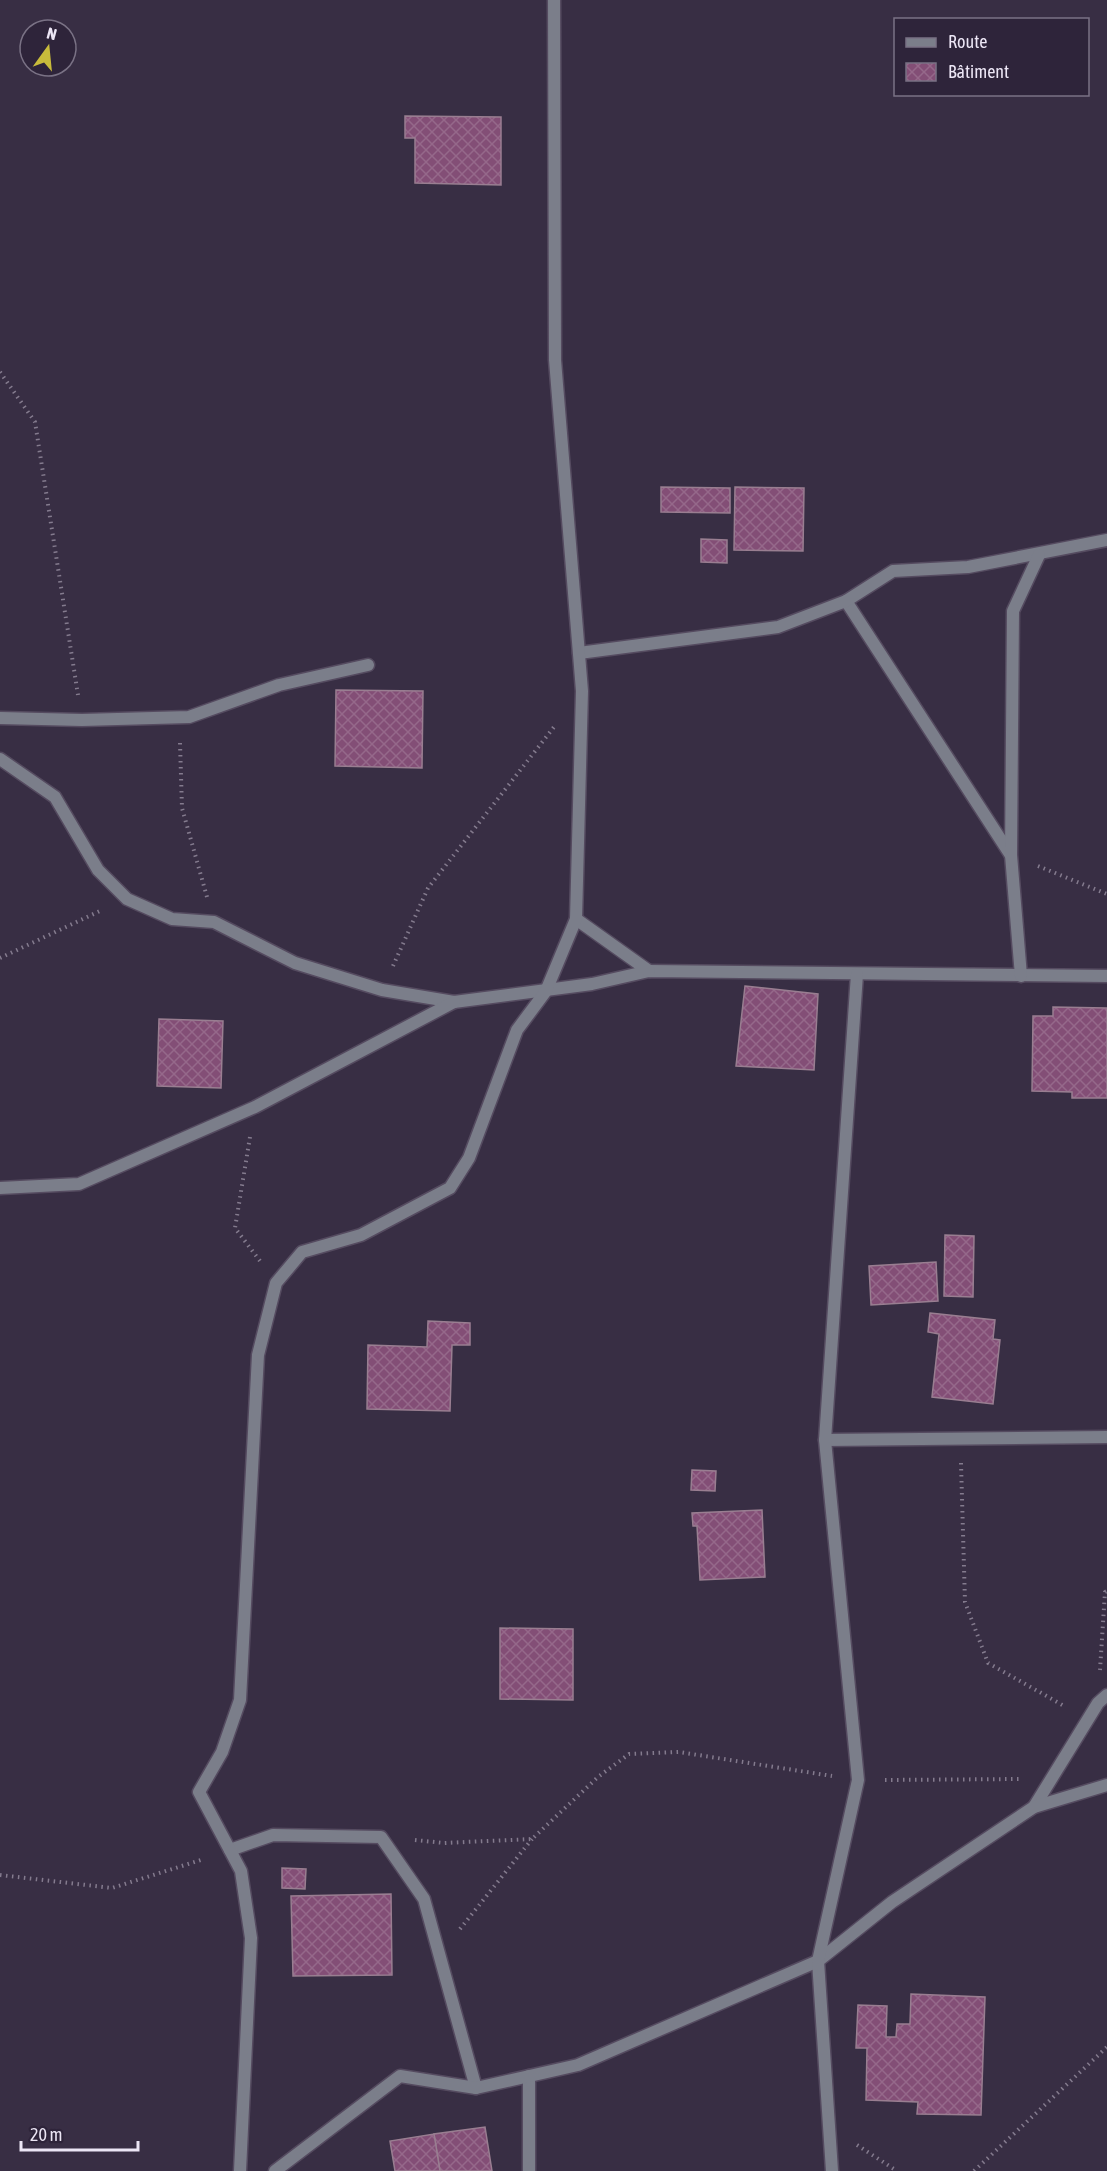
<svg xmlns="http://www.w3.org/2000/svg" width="1107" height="2171" font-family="'Asap Condensed',sans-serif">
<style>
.building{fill:url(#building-cross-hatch);stroke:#997e91;stroke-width:1.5}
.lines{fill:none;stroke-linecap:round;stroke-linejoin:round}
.street-casing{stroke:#554b60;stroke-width:15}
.path{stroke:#847b8e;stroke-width:4;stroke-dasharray:1.5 4.5;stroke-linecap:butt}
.street{stroke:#7b7e8a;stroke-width:12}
</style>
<defs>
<pattern id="building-cross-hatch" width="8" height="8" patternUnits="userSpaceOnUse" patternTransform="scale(1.5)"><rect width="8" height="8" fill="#834e76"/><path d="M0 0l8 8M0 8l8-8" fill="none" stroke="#95688a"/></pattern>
</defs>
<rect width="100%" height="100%" fill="#382e44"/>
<g class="building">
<polygon points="405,116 501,117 501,185 415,183 415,138 405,138"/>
<polygon points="661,487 730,488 730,513 661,512"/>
<polygon points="735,487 804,488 803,551 734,550"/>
<polygon points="701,539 727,540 727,563 701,562"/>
<polygon points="336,690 423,691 422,768 335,766"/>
<polygon points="745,986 818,994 814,1070 736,1066"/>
<polygon points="1053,1007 1107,1008 1107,1098 1072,1098 1072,1092 1032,1091 1033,1016 1053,1016"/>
<polygon points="159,1019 223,1021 221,1088 157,1086"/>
<polygon points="945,1235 974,1236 973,1297 944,1296"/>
<polygon points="936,1262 938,1301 871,1305 869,1266"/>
<polygon points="930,1313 995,1320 993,1339 1000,1340 993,1404 932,1397 939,1334 928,1332"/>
<polygon points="428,1321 470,1323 470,1345 452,1345 450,1411 367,1409 368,1345 427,1347"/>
<polygon points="692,1470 716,1471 715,1491 691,1490"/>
<polygon points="762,1510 765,1577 700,1580 697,1526 693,1526 692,1513"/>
<polygon points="500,1628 573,1629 573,1700 500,1699"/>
<polygon points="282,1868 306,1869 305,1889 282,1888"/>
<polygon points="391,1894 392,1975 293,1976 291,1896"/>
<polygon points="911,1994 985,1997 981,2115 917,2114 918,2102 866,2100 867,2048 856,2048 858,2005 887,2006 886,2037 896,2037 897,2024 910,2024"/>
<polygon points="485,2127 492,2171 440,2171 434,2134"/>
<polygon points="434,2134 440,2171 395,2171 390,2141"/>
</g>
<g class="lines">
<defs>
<g id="street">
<polyline points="846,601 1010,854"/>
<polyline points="579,653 778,627 846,601 893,571 968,567 1107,540"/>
<polyline points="0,718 82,720 189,717 279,685 368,665"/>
<polyline points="0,759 55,797 98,870 127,899 172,919 214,922 295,963 382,990 454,1002 592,984 649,971 1107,976"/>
<polyline points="576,919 649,971"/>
<polyline points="1021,976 1011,855 1013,611 1039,555"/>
<polyline points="0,1188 79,1184 255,1107 454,1002"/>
<polyline points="825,1440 1107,1437"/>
<polyline points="1034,1807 1098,1703 1107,1695"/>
<polyline points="230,1850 273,1835 381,1837 424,1899 476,2088"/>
<polyline points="529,2076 529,2171"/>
<polyline points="240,2171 251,1938 241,1871 199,1792 222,1752 240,1700 258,1355 276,1283 302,1252 361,1235 450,1188 469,1158 517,1030 546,991 576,919 582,691 555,360 554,0"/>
<polyline points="275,2171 400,2076 476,2088 578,2065 818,1961 892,1902 1034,1807 1107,1785"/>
<polyline points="832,2171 818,1961 858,1780 825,1440 857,974"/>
</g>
</defs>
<use href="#street" class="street-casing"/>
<g class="path">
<polyline points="0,372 35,422 78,695"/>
<polyline points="180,743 182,808 207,897"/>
<polyline points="1038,866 1107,894"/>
<polyline points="0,958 102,910"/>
<polyline points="393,966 428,888 554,727"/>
<polyline points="250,1137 235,1228 260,1261"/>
<polyline points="961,1463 965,1602 988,1663 1066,1707"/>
<polyline points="1100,1670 1105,1592 1107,1591"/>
<polyline points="885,1780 1021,1779"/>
<polyline points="415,1840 444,1843 532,1839 598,1777 629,1754 679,1752 832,1776"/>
<polyline points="0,1875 112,1888 204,1859"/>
<polyline points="460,1929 532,1839"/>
<polyline points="857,2145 897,2171"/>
<polyline points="974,2171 1107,2047"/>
</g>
<use href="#street" class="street"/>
</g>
<rect x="894" y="18" width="195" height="78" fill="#2e243a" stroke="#7a7285" stroke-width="1.5"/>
<rect x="906" y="38" width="30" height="9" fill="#7b7e8a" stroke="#7a7285" stroke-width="1.5"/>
<text x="948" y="48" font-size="18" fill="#ece6f5">Route</text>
<rect x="906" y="63" width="30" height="18" fill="url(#building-cross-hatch)" stroke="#7a7285" stroke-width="1.5"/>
<text x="948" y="78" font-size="18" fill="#ece6f5">Bâtiment</text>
<g transform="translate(48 48) rotate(15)"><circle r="28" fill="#2e243a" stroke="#7a7285" stroke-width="1.5"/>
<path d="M0-4.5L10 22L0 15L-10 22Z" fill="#c8bb3b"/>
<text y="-9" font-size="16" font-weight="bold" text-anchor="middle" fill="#ece6f5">N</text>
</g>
<path d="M21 2141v9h117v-9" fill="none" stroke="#ece6f5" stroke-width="3"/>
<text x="30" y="2141" font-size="18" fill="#ece6f5" stroke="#2e243a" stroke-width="4.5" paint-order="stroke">20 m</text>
</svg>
